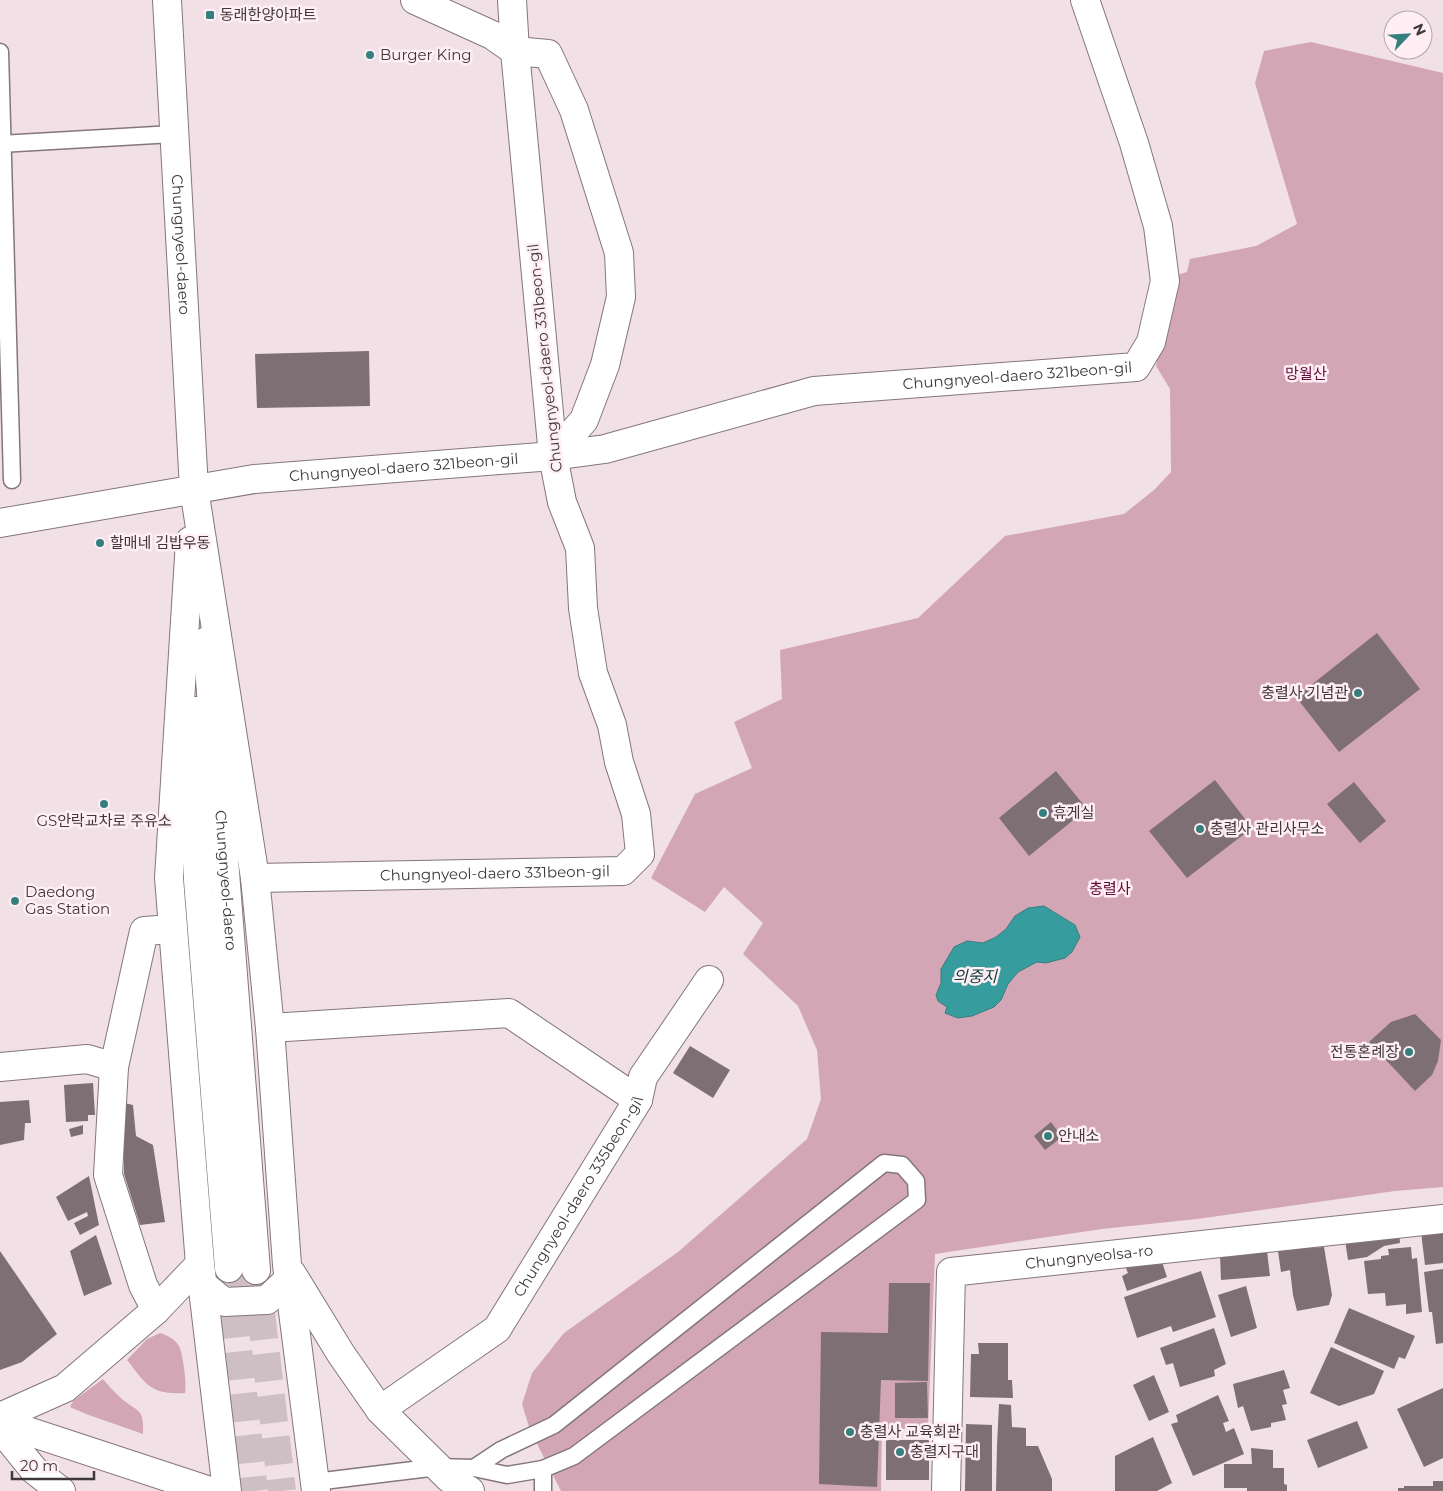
<svg xmlns="http://www.w3.org/2000/svg" width="1443" height="1491" font-family="Montserrat,'Noto Sans KR',sans-serif">
<style>
.green{fill:#d3a6b5}
.water{fill:#379c9d;stroke:#397e7f}
.building{fill:#7d6f74}
.lines{fill:none;stroke-linecap:round;stroke-linejoin:round}
.secondary-tunnel{stroke:#cdbfc4;stroke-width:28;stroke-dasharray:28 14;stroke-linecap:butt}
.lane-casing{stroke:#84767a;stroke-width:19}
.street-casing{stroke:#84767a;stroke-width:30}
.secondary-casing{stroke:#84767a;stroke-width:30}
.primary-casing{stroke:#84767a;stroke-width:30}
.lane{stroke:#fff;stroke-width:16}
.street{stroke:#fff;stroke-width:28}
.secondary{stroke:#fff;stroke-width:28}
.primary{stroke:#fff;stroke-width:28}
.poi-dot{fill:#367f7f;stroke:#ffeff4;stroke-width:2}
.labels{text-anchor:middle;stroke-width:5;stroke-linejoin:round;paint-order:stroke}
.poi-label{font-size:15px;fill:#3e383a;stroke:#ffeff4;text-anchor:start}
.street-label{font-size:15px;fill:#3e383a;stroke:#ffeff4}
.park-label{font-size:15px;fill:#620e38;stroke:#ffeff4}
.water-label{font-size:16px;font-style:italic;fill:#0e3c3d;stroke:#ffeff4}
</style>
<rect width="100%" height="100%" fill="#f1e1e6"/>
<g class="green">
<polygon points="1311,42 1443,73 1443,1187 1395,1191 1197,1219 1102,1229 935,1254 928,1429 882,1429 881,1491 561,1491 530,1430 522,1404 532,1373 564,1333 678,1252 807,1139 821,1099 817,1050 798,1006 743,954 763,923 724,887 705,912 651,878 695,794 752,768 734,722 782,699 780,650 918,618 1005,536 1124,514 1154,490 1171,472 1170,389 1156,366 1177,275 1187,272 1190,259 1256,246 1297,224 1255,83 1264,51"/>
<path d="M160,1333C167,1335 175,1339 179,1346C183,1354 187,1385 185,1393C150,1395 146,1384 127,1360L147,1339Z"/>
<path d="M103,1379C109,1386 115,1393 122,1399C139,1413 144,1408 143,1434L86,1414L70,1407L73,1401Z"/>
</g>
<polygon class="water" points="1044,906 1075,925 1080,937 1072,952 1065,958 1046,963 1037,962 1018,972 1008,984 1001,1000 994,1007 972,1016 958,1018 945,1013 947,1007 938,1001 936,995 941,983 941,969 954,947 967,941 983,943 996,937 1006,929 1015,916 1028,908"/>
<g class="building">
<polygon points="369,351 370,406 257,408 255,354"/>
<polygon points="1377,633 1420,689 1339,752 1296,697"/>
<polygon points="1056,771 1087,809 1029,856 999,818"/>
<polygon points="1215,780 1252,828 1187,878 1149,831"/>
<polygon points="1354,782 1386,821 1360,843 1327,804"/>
<polygon points="1415,1014 1441,1040 1438,1061 1432,1075 1415,1091 1369,1042 1391,1022"/>
<polygon points="690,1046 730,1070 713,1098 673,1073"/>
<polygon points="93,1083 95,1115 88,1115 88,1121 66,1122 64,1085"/>
<polygon points="29,1100 31,1123 25,1123 24,1140 0,1145 0,1102"/>
<polygon points="124,1103 133,1105 136,1136 153,1145 165,1222 140,1225 124,1174"/>
<polygon points="1051,1122 1062,1137 1045,1150 1034,1136"/>
<polygon points="83,1125 83,1134 71,1137 69,1129"/>
<polygon points="89,1176 99,1225 80,1235 74,1223 88,1216 87,1212 68,1221 56,1197"/>
<polygon points="1443,1230 1443,1263 1425,1265 1421,1232"/>
<polygon points="1399,1231 1400,1243 1384,1246 1367,1257 1348,1260 1345,1240"/>
<polygon points="96,1235 112,1284 84,1296 70,1251"/>
<polygon points="1324,1247 1332,1295 1329,1305 1297,1311 1293,1295 1290,1270 1281,1272 1278,1251 1289,1249"/>
<polygon points="1411,1247 1412,1259 1417,1258 1422,1312 1406,1314 1406,1304 1386,1306 1385,1293 1368,1294 1364,1261 1381,1259 1381,1256 1389,1255 1388,1249"/>
<polygon points="0,1251 57,1334 22,1362 0,1370"/>
<polygon points="1267,1251 1270,1276 1221,1280 1220,1254"/>
<polygon points="1160,1256 1167,1277 1127,1291 1122,1276 1128,1273 1123,1261"/>
<polygon points="1443,1269 1443,1343 1436,1344 1432,1312 1429,1312 1424,1272"/>
<polygon points="1201,1271 1216,1317 1173,1332 1171,1326 1137,1338 1124,1297"/>
<polygon points="889,1283 930,1283 928,1381 881,1380 877,1487 819,1484 821,1332 888,1333"/>
<polygon points="1246,1286 1257,1328 1231,1337 1218,1295"/>
<polygon points="1349,1308 1415,1336 1405,1359 1399,1357 1394,1369 1334,1343"/>
<polygon points="1214,1328 1226,1364 1214,1370 1215,1376 1180,1387 1173,1363 1166,1365 1160,1348"/>
<polygon points="978,1343 1008,1343 1008,1380 1012,1380 1013,1398 970,1397 971,1354 979,1354"/>
<polygon points="1331,1347 1384,1371 1374,1394 1339,1406 1310,1393"/>
<polygon points="1284,1370 1290,1388 1283,1390 1287,1404 1282,1405 1286,1420 1271,1423 1271,1427 1251,1431 1243,1406 1238,1408 1233,1384"/>
<polygon points="1154,1375 1169,1412 1149,1421 1133,1385"/>
<polygon points="927,1382 928,1418 895,1418 895,1383"/>
<polygon points="1443,1388 1443,1458 1424,1467 1397,1409"/>
<polygon points="1218,1395 1229,1421 1223,1423 1226,1432 1234,1428 1244,1454 1193,1476 1171,1424 1178,1422 1176,1415"/>
<polygon points="999,1404 1011,1405 1012,1427 1026,1428 1026,1446 1038,1446 1052,1479 1052,1491 996,1491 997,1445"/>
<polygon points="1357,1421 1368,1448 1318,1468 1307,1440"/>
<polygon points="966,1424 992,1425 992,1491 965,1491"/>
<polygon points="1153,1437 1172,1483 1157,1491 1115,1491 1115,1456"/>
<rect x="886" y="1440" width="43" height="40"/>
<polygon points="1251,1448 1273,1450 1273,1468 1284,1468 1284,1484 1287,1485 1287,1491 1247,1491 1247,1488 1224,1488 1224,1464 1252,1464"/>
<polygon points="1433,1481 1443,1481 1443,1491 1398,1491 1398,1488 1404,1488 1404,1486 1433,1486"/>
</g>
<g class="lines">
<g class="secondary-tunnel">
<polyline points="229,1268 254,1491"/>
<polyline points="256,1270 282,1491"/>
</g>
<defs>
<g id="lane">
<polyline points="0,52 12,480"/>
<polyline points="0,144 173,134"/>
<polyline points="474,1468 501,1450 554,1425 884,1163 902,1165 916,1181 917,1200 574,1456 543,1469 543,1491"/>
<polyline points="315,1482 438,1467 474,1468 507,1475 543,1469"/>
</g>
<g id="street">
<polyline points="415,0 492,35 515,51 548,54 574,110 619,253 621,297 605,365 584,420 553,456"/>
<path id="s1" d="M0,523L254,479L553,456L605,449L814,391L1136,367L1151,342L1165,281L1158,226L1134,143L1085,0"/>
<path id="s2" d="M255,878L623,871L640,854L636,814L619,762L612,725L593,673L583,608L580,548L562,502L553,456L515,51L512,0"/>
<polyline points="270,1028 509,1013 638,1100"/>
<polyline points="0,1067 87,1059 114,1067"/>
<polyline points="156,1310 143,1285 108,1175 114,1067 144,931 173,929"/>
<path id="s3" d="M380,1410L497,1329L638,1100L643,1077L709,980"/>
</g>
<g id="secondary">
<path id="s4" d="M207,641L256,1270"/>
<polyline points="196,711 198,880 229,1268"/>
<polyline points="0,1417 65,1388 156,1310 200,1264"/>
<polyline points="0,1422 210,1491"/>
<polyline points="0,1428 34,1470 61,1491"/>
<path id="s5" d="M946,1491L951,1272L1443,1219"/>
</g>
<g id="primary">
<path id="s6" d="M167,0L194,489L255,878L270,1028L287,1265L316,1491"/>
<polyline points="190,541 169,878 200,1264 227,1491"/>
<polyline points="292,1274 341,1354 380,1410 449,1478 470,1491"/>
<polyline points="202,1284 224,1302 267,1300 289,1279"/>
</g>
</defs>
<use href="#lane" class="lane-casing"/>
<use href="#street" class="street-casing"/>
<use href="#secondary" class="secondary-casing"/>
<use href="#primary" class="primary-casing"/>
<use href="#lane" class="lane"/>
<use href="#street" class="street"/>
<use href="#secondary" class="secondary"/>
<use href="#primary" class="primary"/>
</g>
<g class="poi-dot">
<rect x="205" y="10" width="10" height="10" rx="2.5"/>
<circle cx="370" cy="55" r="5"/>
<circle cx="100" cy="543" r="5"/>
<circle cx="1358" cy="693" r="5"/>
<circle cx="104" cy="804" r="5"/>
<circle cx="1043" cy="813" r="5"/>
<circle cx="1200" cy="829" r="5"/>
<circle cx="15" cy="901" r="5"/>
<circle cx="1409" cy="1052" r="5"/>
<circle cx="1048" cy="1136" r="5"/>
<circle cx="850" cy="1432" r="5"/>
<circle cx="900" cy="1452" r="5"/>
</g>
<g class="labels">
<g class="poi-label">
<text x="220" y="20">동래한양아파트</text>
<text x="380" y="60">Burger King</text>
<text x="110" y="548">할매네 김밥우동</text>
<text x="1348" y="698" text-anchor="end">충렬사 기념관</text>
<text x="1053" y="818">휴게실</text>
<text x="104" y="826" text-anchor="middle">GS안락교차로 주유소</text>
<text x="1210" y="834">충렬사 관리사무소</text>
<text x="25" y="897">Daedong<tspan x="25" dy="17">Gas Station</tspan></text>
<text x="1399" y="1057" text-anchor="end">전통혼례장</text>
<text x="1058" y="1141">안내소</text>
<text x="860" y="1437">충렬사 교육회관</text>
<text x="910" y="1457">충렬지구대</text>
</g>
<g class="street-label">
<text dy="5" stroke="none"><textPath href="#s6" startOffset="245">Chungnyeol-daero</textPath></text>
<text transform="translate(545 358) rotate(-96)" y="5">Chungnyeol-daero 331beon-gil</text>
<text dy="5" stroke="none"><textPath href="#s1" startOffset="1031">Chungnyeol-daero 321beon-gil</textPath></text>
<text dy="5" stroke="none"><textPath href="#s1" startOffset="408">Chungnyeol-daero 321beon-gil</textPath></text>
<text dy="5" stroke="none"><textPath href="#s2" startOffset="240">Chungnyeol-daero 331beon-gil</textPath></text>
<text dy="5" stroke="none"><textPath href="#s4" startOffset="240">Chungnyeol-daero</textPath></text>
<text dy="5" stroke="none"><textPath href="#s3" startOffset="298">Chungnyeol-daero 335beon-gil</textPath></text>
<text dy="5" stroke="none"><textPath href="#s5" startOffset="358">Chungnyeolsa-ro</textPath></text>
</g>
<g class="park-label">
<text x="1306" y="379">망월산</text>
<text x="1110" y="894">충렬사</text>
</g>
<g class="water-label">
<text x="975" y="982">의중지</text>
</g>
</g>
<g transform="translate(1408 35) rotate(65)"><circle r="24" fill="#ffeff4" stroke="#b2a6aa"/>
<path d="M0-4L9 19L0 12L-9 19Z" fill="#367f7f"/>
<text y="-8" font-size="14" font-weight="bold" text-anchor="middle" fill="#3e383a">N</text>
</g>
<path d="M12 1471v8h82v-8" fill="none" stroke="#3e383a" stroke-width="2.5"/>
<text x="20" y="1471" font-size="15" fill="#3e383a" stroke="#ffeff4" stroke-width="4" paint-order="stroke">20 m</text>
</svg>
